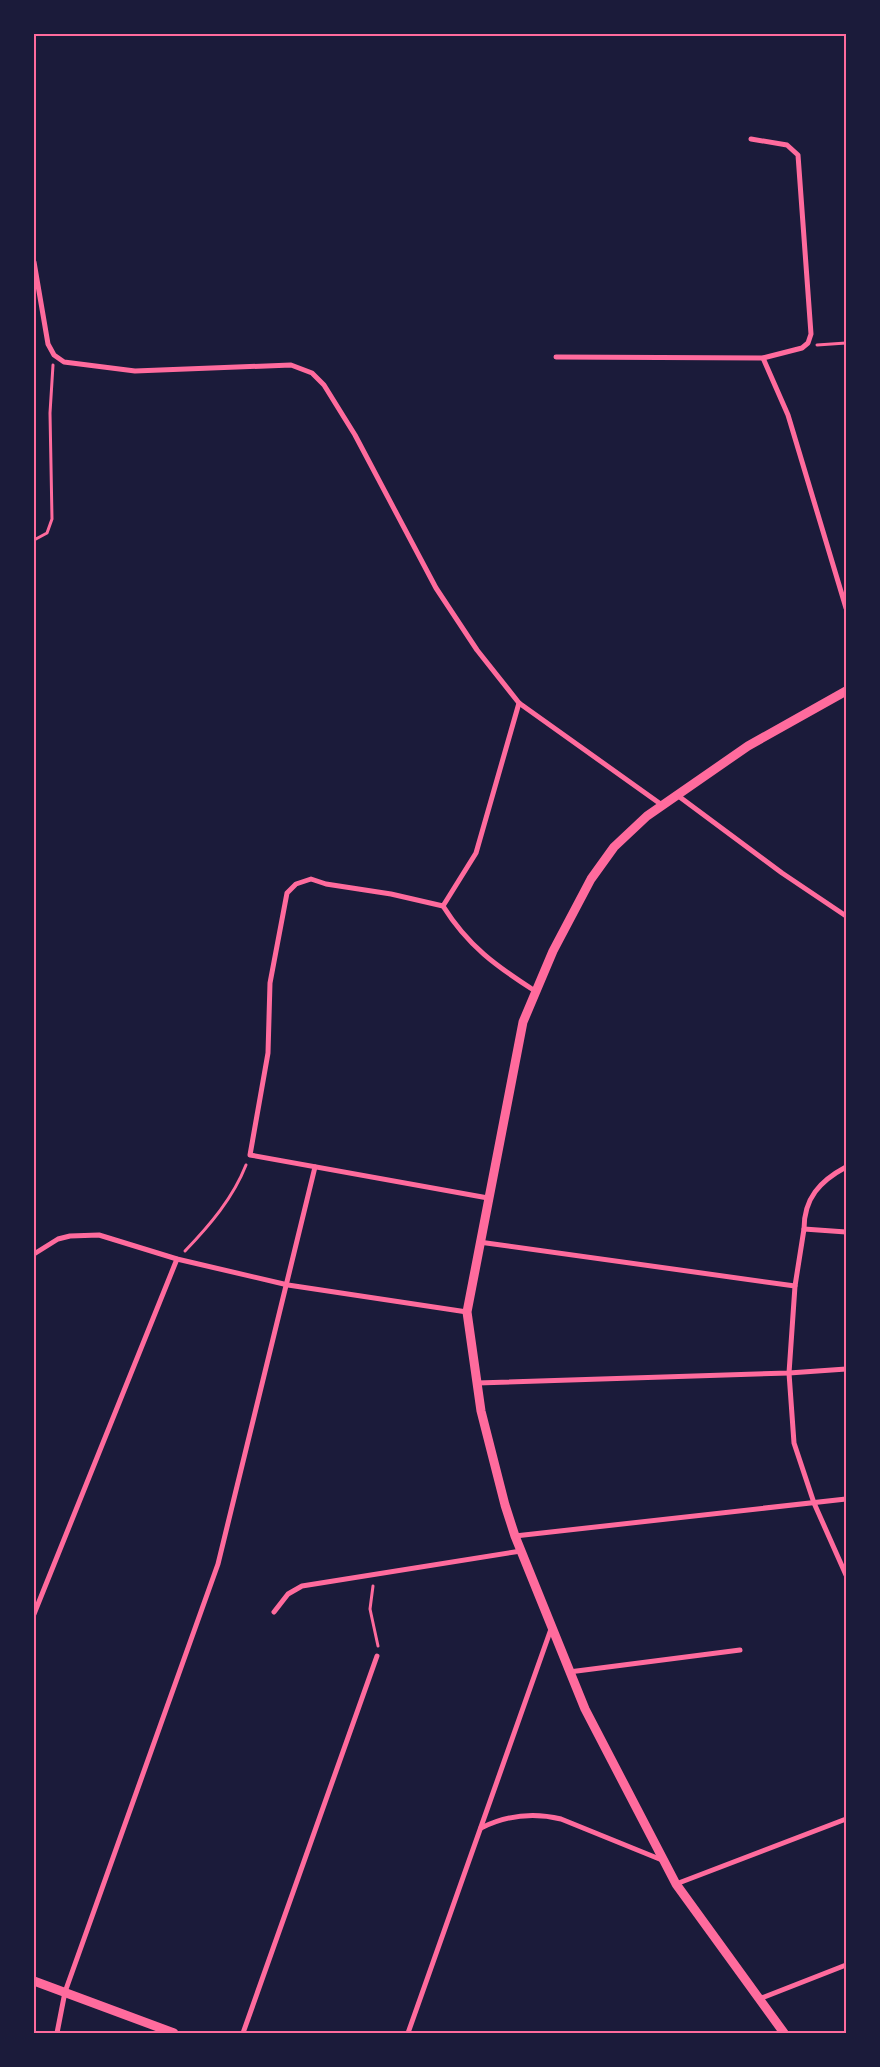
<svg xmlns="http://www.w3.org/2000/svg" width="880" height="2067" font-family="'Titillium Web',sans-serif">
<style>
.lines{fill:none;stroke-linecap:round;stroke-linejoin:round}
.path{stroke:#ff6b9d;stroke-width:3}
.minor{stroke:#ff6b9d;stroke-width:5}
.tertiary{stroke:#ff6b9d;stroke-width:9}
.neatline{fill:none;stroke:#ff6b9d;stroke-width:2}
</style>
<rect width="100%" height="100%" fill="#1b1b3a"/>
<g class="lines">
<g class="path">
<polyline points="817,345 846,343"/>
<polyline points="34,540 47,533 52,519 50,413 53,365"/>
<path d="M185,1251C210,1225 233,1198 246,1165"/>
<polyline points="373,1586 370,1609 378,1646"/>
</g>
<g class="minor">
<polyline points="34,262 48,344 54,355 64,362 135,371 291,365 312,373 324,385 355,435 436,588 477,650 519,703 662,805"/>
<polyline points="556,357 763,358 802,348 808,343 811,334 798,155 787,145 751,139"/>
<polyline points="763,358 788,415 846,608"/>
<polyline points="677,795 782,873 846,916"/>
<path d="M443,906C468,946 496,966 535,991"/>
<polyline points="488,1198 250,1155 268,1053 270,983 287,893 296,884 311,879 326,884 391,894 443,906 476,853 519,703"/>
<path d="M804,1229C804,1198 820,1181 846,1167"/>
<polyline points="846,1232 804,1229 795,1286 789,1373 794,1443 814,1503 846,1575"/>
<polyline points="479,1242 795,1286"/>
<polyline points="34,1254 58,1239 70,1236 99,1235 177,1259 288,1285 467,1312"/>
<polyline points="477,1383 789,1373 846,1369"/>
<polyline points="515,1536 846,1499"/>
<polyline points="274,1612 288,1594 302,1586 521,1551"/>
<polyline points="34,1614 177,1259"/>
<polyline points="569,1672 740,1650"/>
<path d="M481,1828C507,1815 532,1812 561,1819L662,1860"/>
<polyline points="676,1884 846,1819"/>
<polyline points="759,1999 846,1965"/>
<polyline points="57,2033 65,1992 218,1564 315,1167"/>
<polyline points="243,2033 377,1656"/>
<polyline points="408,2033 551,1629"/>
</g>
<g class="tertiary">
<polyline points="34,1981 174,2033"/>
<polyline points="784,2033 676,1884 585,1709 515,1536 505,1505 481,1411 467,1312 523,1022 553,951 591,879 614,847 647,816 748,746 846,691"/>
</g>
</g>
<rect width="880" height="2067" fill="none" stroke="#1b1b3a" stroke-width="70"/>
<rect x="35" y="35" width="810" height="1997" class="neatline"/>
</svg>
